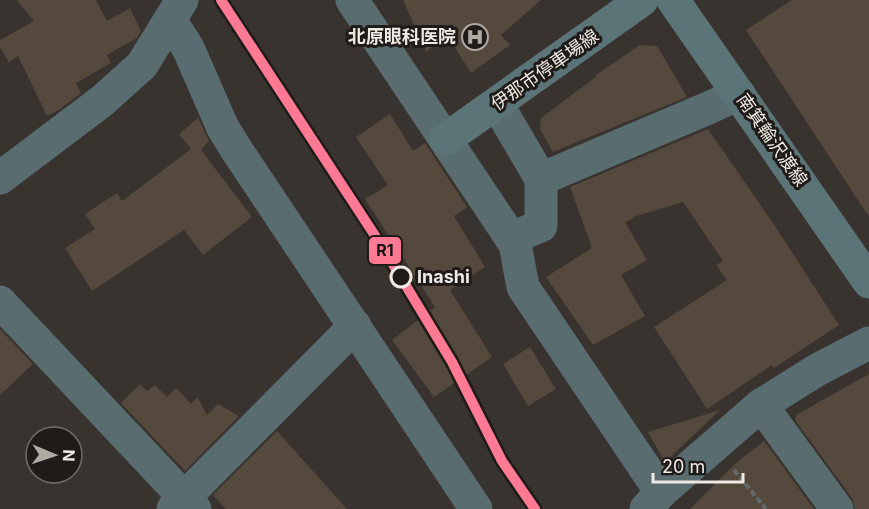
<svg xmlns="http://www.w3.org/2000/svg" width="869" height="509" font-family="Inter,'Noto Sans JP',sans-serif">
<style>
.building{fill:#55483c}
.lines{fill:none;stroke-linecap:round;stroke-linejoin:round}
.path{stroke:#626a6b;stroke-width:4;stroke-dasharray:6 3;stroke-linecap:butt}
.minor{stroke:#596c70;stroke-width:33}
.major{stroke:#5b7478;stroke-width:33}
.rail-1-casing{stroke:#1f1b18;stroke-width:15}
.rail-1{stroke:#fe7a93;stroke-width:10}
.stop-dot{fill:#1f1b18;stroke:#f0eae5;stroke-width:3}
.labels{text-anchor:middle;stroke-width:6;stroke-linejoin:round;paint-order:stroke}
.poi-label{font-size:18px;font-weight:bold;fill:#f0eae5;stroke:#1f1b18;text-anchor:end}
.street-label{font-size:18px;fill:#f0eae5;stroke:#1f1b18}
.stop-label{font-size:18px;font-weight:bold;fill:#f0eae5;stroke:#1f1b18;text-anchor:start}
.line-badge{stroke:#1f1b18;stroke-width:2}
.pale-badge-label{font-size:16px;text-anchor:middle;font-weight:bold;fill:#111}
</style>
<rect width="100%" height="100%" fill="#38332e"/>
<g class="building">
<polygon points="17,0 96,0 107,21 130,8 141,31 137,38 107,55 111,63 76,83 81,93 59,110 47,116 18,56 9,62 0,47 0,40 34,21"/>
<polygon points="403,0 541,0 501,35 510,45 471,73 447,35 426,52"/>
<polygon points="792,0 869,0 869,217 746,30"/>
<polygon points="640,45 657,46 687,97 553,152 540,129 541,118 597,76 596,75"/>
<polygon points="390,114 413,151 425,143 467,207 454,216 485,267 450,290 492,357 434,397 392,340 435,307 365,199 388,185 356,137"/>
<polygon points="198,118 209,141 201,150 252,217 203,255 184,230 92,291 65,248 95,229 85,214 117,193 122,201 191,149 179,134"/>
<polygon points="708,129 775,226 839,325 774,368 772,365 707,409 654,327 727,280 716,265 723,261 683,202 633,217 633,219 625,222 647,260 621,275 645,316 593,345 546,277 592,248 570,187"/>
<polygon points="0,329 33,364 0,395"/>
<polygon points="530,347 556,389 528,406 503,364"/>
<polygon points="869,374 869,509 855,509 852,498 795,420 796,415"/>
<polygon points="140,384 147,391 155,385 167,397 176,388 191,404 197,397 207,415 218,404 239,416 185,471 121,403"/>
<polygon points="720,410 665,462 648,432"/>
<polygon points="277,431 347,509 226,509 213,495"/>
<polygon points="764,441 814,509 690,509 734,465"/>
</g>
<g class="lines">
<polyline class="path" points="734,470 766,509"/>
<g class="minor">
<polyline points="352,0 515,244 523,287 661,492"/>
<polyline points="170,20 188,48 223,128 236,149 476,509"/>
<polyline points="497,104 541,179 541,226 511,238"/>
<polyline points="0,178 102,101 142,65 182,0"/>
<polyline points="541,179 706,109 739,94"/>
<polyline points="0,302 195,509"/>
<polyline points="761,405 837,509"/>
<polyline points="173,509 355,326"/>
<polyline points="646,509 661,492 761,405 817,370 869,343"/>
</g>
<g class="major">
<polyline points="673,0 869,282"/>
<polyline points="446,139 642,0"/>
</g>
<defs>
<polyline id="rail-1" points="221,0 385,251 452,362 502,461 535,509"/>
</defs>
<use href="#rail-1" class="rail-1-casing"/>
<use href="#rail-1" class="rail-1"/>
</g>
<defs>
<symbol id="hospital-ring" viewBox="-11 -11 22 22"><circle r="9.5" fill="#1f1b18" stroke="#b0aaa5" stroke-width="1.5"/><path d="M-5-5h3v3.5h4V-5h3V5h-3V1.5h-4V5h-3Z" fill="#b0aaa5"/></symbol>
</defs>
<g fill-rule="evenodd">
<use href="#hospital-ring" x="460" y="22" width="30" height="30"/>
</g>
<circle class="stop-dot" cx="401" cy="277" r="10"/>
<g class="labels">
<g class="poi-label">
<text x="456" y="43">北原眼科医院</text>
</g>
<g class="street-label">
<text transform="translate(545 70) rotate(-35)" y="6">伊那市停車場線</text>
<text transform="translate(772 140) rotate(55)" y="6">南箕輪沢渡線</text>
</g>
<g class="stop-label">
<text x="417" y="283">Inashi</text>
</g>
</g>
<rect class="line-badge" x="368" y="236" width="34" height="29" rx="6" fill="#fe7a93"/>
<g class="pale-badge-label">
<text x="385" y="256">R1</text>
</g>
<g transform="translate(54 455) rotate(92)"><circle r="28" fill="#1f1b18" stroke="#736e6a" stroke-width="1.5"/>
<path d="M0-4.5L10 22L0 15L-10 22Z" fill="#b0aaa5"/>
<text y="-9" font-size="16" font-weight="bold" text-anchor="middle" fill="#f0eae5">N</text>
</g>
<path d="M653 473v9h90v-9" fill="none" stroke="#f0eae5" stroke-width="3"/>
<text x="662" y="473" font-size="18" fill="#f0eae5" stroke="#1f1b18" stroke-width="4.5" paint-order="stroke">20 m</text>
</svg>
